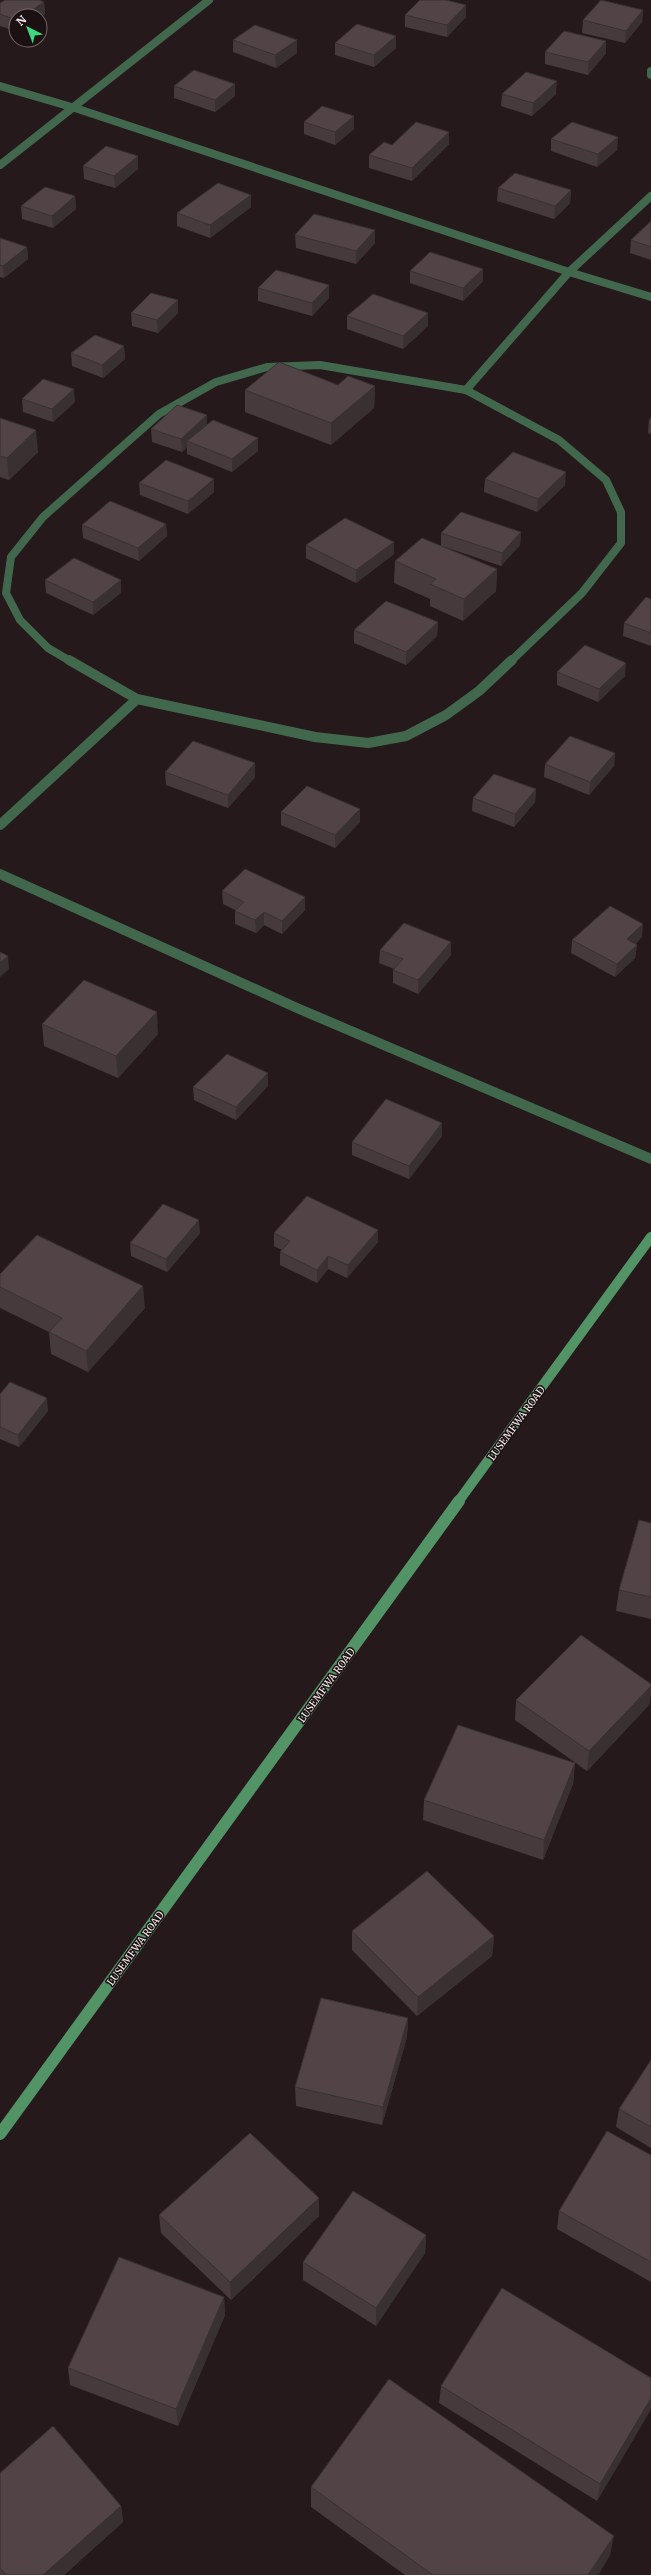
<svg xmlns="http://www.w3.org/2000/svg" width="651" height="2575" font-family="Merriweather,serif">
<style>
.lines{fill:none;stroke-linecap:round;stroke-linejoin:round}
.street-far1{stroke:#41684d;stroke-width:8}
.street{stroke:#41684d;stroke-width:10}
.secondary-far1{stroke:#539467;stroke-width:10}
.secondary{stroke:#539467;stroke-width:12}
.wall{fill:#473a3c}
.shaded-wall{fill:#393031}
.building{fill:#524446;stroke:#393031}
.labels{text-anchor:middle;stroke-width:3;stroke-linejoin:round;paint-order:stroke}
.street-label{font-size:10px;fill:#f5eced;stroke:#1b1012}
</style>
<rect width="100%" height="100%" fill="#25191b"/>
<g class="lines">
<g class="street-far1">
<polyline points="651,71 651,75"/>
<polyline points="0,86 75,108 569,272 651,297"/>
<polyline points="0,165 209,0"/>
<polyline points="466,390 569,272 651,196"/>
<polyline points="70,661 48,648 20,620 6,593 11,557 43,517 159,414 216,382 267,367 320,365 466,390 559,440 606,480 621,512 621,543 582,593 511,661"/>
</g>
<g class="street">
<polyline points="69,660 137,699 315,737 368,743 406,736 446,715 479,691 512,660"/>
<polyline points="0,825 137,699"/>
<polyline points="0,874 297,1008 651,1159"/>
</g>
<polyline class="secondary-far1" points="458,1502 651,1237"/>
<polyline class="secondary" points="0,2134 459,1501"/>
</g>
<g class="wall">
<polygon points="44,2 45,14 16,16 16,31 0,26 0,3"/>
<polygon points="466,5 466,17 447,37 405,27 405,15"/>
<polygon points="643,10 642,22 625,43 582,33 583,20"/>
<polygon points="396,36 396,48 374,67 335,55 335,43"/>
<polygon points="233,40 297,53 276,68 233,52"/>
<polygon points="606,41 606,53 588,75 545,64 545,52"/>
<polygon points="235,84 235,96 215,112 174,98 174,86"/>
<polygon points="502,94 556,94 532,116 501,106"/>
<polygon points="354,116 354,129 335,145 304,134 304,122"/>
<polygon points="618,137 617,150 597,167 551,151 551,139"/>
<polygon points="449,144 412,181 369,168 369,155 392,145"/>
<polygon points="138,156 138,169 115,188 84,179 83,166"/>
<polygon points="498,188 571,190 570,203 554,219 497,201"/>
<polygon points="75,196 76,209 53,228 22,219 21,206"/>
<polygon points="251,207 210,238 177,226 177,213"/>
<polygon points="651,221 651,260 630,253 631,240"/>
<polygon points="375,230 375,243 356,264 296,248 295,235"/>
<polygon points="0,238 27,247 28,259 4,278 0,277"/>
<polygon points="483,269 483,281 463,301 410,283 410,271"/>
<polygon points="258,288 329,298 312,316 258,301"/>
<polygon points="131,313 178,313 158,333 132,326"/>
<polygon points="428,313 428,326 403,349 347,329 347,316"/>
<polygon points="124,346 125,359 103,378 72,366 71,353"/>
<polygon points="338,385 375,386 374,408 331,445 245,412 245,390"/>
<polygon points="22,399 75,402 53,422 23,412"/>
<polygon points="651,417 651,434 648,433 649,420"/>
<polygon points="0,418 38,452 9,480 0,477"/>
<polygon points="207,425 258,438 258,451 232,472 187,454 187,447 182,452 152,442 151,429"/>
<polygon points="485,479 565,485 537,512 484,492"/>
<polygon points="139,483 214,492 188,514 140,495"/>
<polygon points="166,524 167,536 139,561 83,538 82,525"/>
<polygon points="521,532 520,545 501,566 442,546 497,569 496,591 463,621 430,606 430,599 394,583 395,561 441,546 441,533"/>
<polygon points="306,545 394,554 356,583 306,558"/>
<polygon points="45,580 121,593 93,615 46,593"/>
<polygon points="651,599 651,646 623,636 624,623"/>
<polygon points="438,622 437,636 406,665 354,643 354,630"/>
<polygon points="557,672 625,676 598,702 557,685"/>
<polygon points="615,753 614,766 589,795 544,777 545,764"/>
<polygon points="165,772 255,777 228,808 166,785"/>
<polygon points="536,789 535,802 514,827 472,811 473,798"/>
<polygon points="281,812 360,822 335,848 281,825"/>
<polygon points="222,891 305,897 305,910 282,934 264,925 256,933 235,924 235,910 223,904"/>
<polygon points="642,937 635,944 637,945 635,958 615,977 571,953 572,940"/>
<polygon points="380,950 451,955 418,994 393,983 393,970 394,969 379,963"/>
<polygon points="42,1024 158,1034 118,1078 44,1046"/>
<polygon points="268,1073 268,1086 236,1120 194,1100 193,1087"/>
<polygon points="442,1136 409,1179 352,1155 352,1142"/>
<polygon points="378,1230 378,1242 347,1278 328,1269 317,1283 280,1265 280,1252 282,1250 274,1246 274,1233"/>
<polygon points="200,1233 167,1272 131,1256 130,1243"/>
<polygon points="0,1274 145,1308 88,1372 51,1354 49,1332 0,1308"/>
<polygon points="0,1394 48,1411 19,1447 0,1439"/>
<polygon points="651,1523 651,1619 616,1611 619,1590"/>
<polygon points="651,1686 651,1692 649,1705 587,1771 515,1720 516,1700"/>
<polygon points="575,1763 573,1784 543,1860 423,1820 424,1800"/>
<polygon points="352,1931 494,1936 492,1956 417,2016 352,1950"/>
<polygon points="408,2018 407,2037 382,2125 296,2106 295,2087"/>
<polygon points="651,2060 651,2148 616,2127 619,2109"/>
<polygon points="651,2155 651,2282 557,2229 559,2211"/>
<polygon points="159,2215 319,2216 231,2300 161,2233"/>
<polygon points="426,2235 425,2253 376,2326 303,2280 303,2262"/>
<polygon points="224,2297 225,2315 178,2426 70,2385 68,2368"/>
<polygon points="651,2378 651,2409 597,2501 439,2403 441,2386"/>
<polygon points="0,2473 121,2506 123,2522 64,2575 0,2575"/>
<polygon points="311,2487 610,2555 598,2575 405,2575 311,2507"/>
</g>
<g class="shaded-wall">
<polygon points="44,2 45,14 40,18 40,16 24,16"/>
<polygon points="466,5 466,17 447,37 447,25"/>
<polygon points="643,10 642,22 625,43 626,31"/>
<polygon points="396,36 396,48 374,67 374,55"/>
<polygon points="297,40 297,53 276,68 275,55"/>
<polygon points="606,41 606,53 588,75 588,62"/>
<polygon points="557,81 556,94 532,116 533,103"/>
<polygon points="235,84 235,96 215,112 215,100"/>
<polygon points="354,116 354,129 335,145 335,132"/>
<polygon points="449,132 449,144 412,181 412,168"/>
<polygon points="618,137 617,150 597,167 598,154"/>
<polygon points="138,156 138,169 115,188 114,176"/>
<polygon points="571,190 570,203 554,219 555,206"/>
<polygon points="251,195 251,207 210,238 210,225"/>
<polygon points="75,196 76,209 53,228 52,216"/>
<polygon points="375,230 375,243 356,264 356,251"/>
<polygon points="27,247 28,259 4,278 3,266"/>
<polygon points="483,269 483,281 463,301 463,288"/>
<polygon points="329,285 329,298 312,316 312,303"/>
<polygon points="178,300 178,313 158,333 157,320"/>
<polygon points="428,313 428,326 403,349 403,336"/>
<polygon points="124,346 125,359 103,378 102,365"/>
<polygon points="375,386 374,408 331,445 331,423"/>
<polygon points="74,389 75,402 53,422 52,409"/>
<polygon points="207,415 207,428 187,441 187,447 182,452 181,439"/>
<polygon points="36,430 38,452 9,480 7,458"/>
<polygon points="258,438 258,451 232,472 232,459"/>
<polygon points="566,472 565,485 537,512 538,499"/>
<polygon points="214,479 214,492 188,514 188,501"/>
<polygon points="166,524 167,536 139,561 138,548"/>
<polygon points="521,532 520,545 501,566 502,553"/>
<polygon points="394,542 394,554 356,583 356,570"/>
<polygon points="497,569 496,591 463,621 464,599"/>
<polygon points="121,580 121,593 93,615 93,602"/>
<polygon points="438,622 437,636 406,665 406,652"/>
<polygon points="626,663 625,676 598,702 599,689"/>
<polygon points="615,753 614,766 589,795 590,782"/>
<polygon points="255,763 255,777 228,808 228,795"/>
<polygon points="536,789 535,802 514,827 515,814"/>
<polygon points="360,809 360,822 335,848 335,835"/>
<polygon points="305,897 305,910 282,934 282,921"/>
<polygon points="264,912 264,925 256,933 255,920"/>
<polygon points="643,924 642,937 625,952 627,939"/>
<polygon points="451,942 451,955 418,994 418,980"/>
<polygon points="637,945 635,958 615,977 617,964"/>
<polygon points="8,956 9,969 0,977 0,963"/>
<polygon points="157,1012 158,1034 118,1078 116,1056"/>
<polygon points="268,1073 268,1086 236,1120 236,1107"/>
<polygon points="442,1123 442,1136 409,1179 409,1166"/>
<polygon points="199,1220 200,1233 167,1272 166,1259"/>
<polygon points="378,1230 378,1242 347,1278 348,1265"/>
<polygon points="328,1256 328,1269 317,1283 317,1270"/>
<polygon points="143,1286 145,1308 88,1372 86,1351"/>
<polygon points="47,1398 48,1411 19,1447 18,1435"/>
<polygon points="651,1686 651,1692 649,1705 587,1771 589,1751"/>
<polygon points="575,1763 573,1784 543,1860 544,1840"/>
<polygon points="494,1936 492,1956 417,2016 418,1997"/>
<polygon points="408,2018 407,2037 382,2125 383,2107"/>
<polygon points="319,2198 319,2216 231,2300 230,2282"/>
<polygon points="426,2235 425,2253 376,2326 376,2308"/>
<polygon points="224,2297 225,2315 178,2426 176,2409"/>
<polygon points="651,2398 651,2409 597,2501 600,2484"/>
<polygon points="121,2506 123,2522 64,2575 43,2575"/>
<polygon points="614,2536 610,2555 598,2575 588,2575"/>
</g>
<g class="building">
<polygon points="5,0 39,0 44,2 24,16 16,16 16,20 0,14 0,3"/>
<polygon points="420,0 446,0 466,5 447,25 405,15"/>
<polygon points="601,0 643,10 626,31 583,20"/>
<polygon points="357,24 396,36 374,55 335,43"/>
<polygon points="255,25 297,40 275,55 233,40"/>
<polygon points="564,31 606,41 588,62 545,52"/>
<polygon points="194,70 235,84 215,100 174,86"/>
<polygon points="526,72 557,81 533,103 502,94"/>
<polygon points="322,106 354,116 335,132 304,122"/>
<polygon points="416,122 449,132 412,168 369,155 384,142 392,145"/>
<polygon points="572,122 618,137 598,154 551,139"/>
<polygon points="106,146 138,156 114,176 83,166"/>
<polygon points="515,173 571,190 555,206 498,188"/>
<polygon points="218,183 251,195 210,225 177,213"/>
<polygon points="45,187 75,196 52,216 21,206"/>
<polygon points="314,214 375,230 356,251 295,235"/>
<polygon points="651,221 651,247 631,240"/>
<polygon points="0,238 27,247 3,266 0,265"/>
<polygon points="430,252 483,269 463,288 410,271"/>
<polygon points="276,270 329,285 312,303 258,288"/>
<polygon points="151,293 178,300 157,320 131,313"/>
<polygon points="373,294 428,313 403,336 347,316"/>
<polygon points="95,335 124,346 102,365 71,353"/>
<polygon points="279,362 338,385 348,376 375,386 331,423 245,390"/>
<polygon points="43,379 74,389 52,409 22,399"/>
<polygon points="177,405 207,415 181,439 151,429"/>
<polygon points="0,418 36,430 7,458 0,456"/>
<polygon points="213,420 258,438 232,459 187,441"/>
<polygon points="513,452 566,472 538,499 485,479"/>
<polygon points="166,460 214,479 188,501 139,483"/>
<polygon points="110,501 166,524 138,548 82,525"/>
<polygon points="461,512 521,532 502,553 441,533"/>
<polygon points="345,518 394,542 356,570 306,545"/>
<polygon points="422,538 497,569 464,599 430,584 436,579 395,561"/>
<polygon points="74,558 121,580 93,602 45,580"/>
<polygon points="646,597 651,599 651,633 624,623"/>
<polygon points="386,601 438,622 406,652 354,630"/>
<polygon points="585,645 626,663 599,689 557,672"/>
<polygon points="570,736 615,753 590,782 545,764"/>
<polygon points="193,741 255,763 228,795 165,772"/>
<polygon points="494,774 536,789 515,814 473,798"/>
<polygon points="307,786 360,809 335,835 281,812"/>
<polygon points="245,869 305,897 282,921 264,912 255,920 235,911 244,902 222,891"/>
<polygon points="610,906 643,924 627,939 637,945 617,964 572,940"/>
<polygon points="404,923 451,942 418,980 393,970 403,959 380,950"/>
<polygon points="0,952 8,956 0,963"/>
<polygon points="84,980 157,1012 116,1056 42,1024"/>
<polygon points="227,1054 268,1073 236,1107 193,1087"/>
<polygon points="386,1099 442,1123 409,1166 352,1142"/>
<polygon points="307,1196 378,1230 348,1265 328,1256 317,1270 280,1252 290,1241 274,1233"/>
<polygon points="163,1204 199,1220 166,1259 130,1243"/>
<polygon points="37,1235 143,1286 86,1351 49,1332 62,1318 0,1287 0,1274"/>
<polygon points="10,1382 47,1398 18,1435 0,1427 0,1394"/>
<polygon points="639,1520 651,1523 651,1597 619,1590"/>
<polygon points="581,1635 651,1684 651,1686 589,1751 516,1700"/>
<polygon points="458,1725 575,1763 544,1840 424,1800"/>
<polygon points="427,1871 494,1936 418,1997 352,1931"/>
<polygon points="321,1998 408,2018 383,2107 295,2087"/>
<polygon points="651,2060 651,2127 619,2109"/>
<polygon points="607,2131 651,2155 651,2262 559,2211"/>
<polygon points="250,2133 319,2198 230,2282 159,2215"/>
<polygon points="353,2191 426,2235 376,2308 303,2262"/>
<polygon points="119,2257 224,2297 176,2409 68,2368"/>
<polygon points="502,2288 651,2378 651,2398 600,2484 441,2386"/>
<polygon points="389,2379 614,2536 588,2575 433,2575 311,2487"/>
<polygon points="53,2426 121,2506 43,2575 6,2575 0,2568 0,2473"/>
</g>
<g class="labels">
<g class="street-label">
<text transform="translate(516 1423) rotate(-54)" y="4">LUSEMFWA ROAD</text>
<text transform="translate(326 1685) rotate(-54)" y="4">LUSEMFWA ROAD</text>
<text transform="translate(135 1948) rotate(-54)" y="4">LUSEMFWA ROAD</text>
</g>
</g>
<g transform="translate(28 28) rotate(318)"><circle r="19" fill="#1b1012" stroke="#72686a"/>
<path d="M0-3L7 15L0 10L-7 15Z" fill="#3fd77d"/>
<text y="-6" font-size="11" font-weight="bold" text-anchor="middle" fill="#f5eced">N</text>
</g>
</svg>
